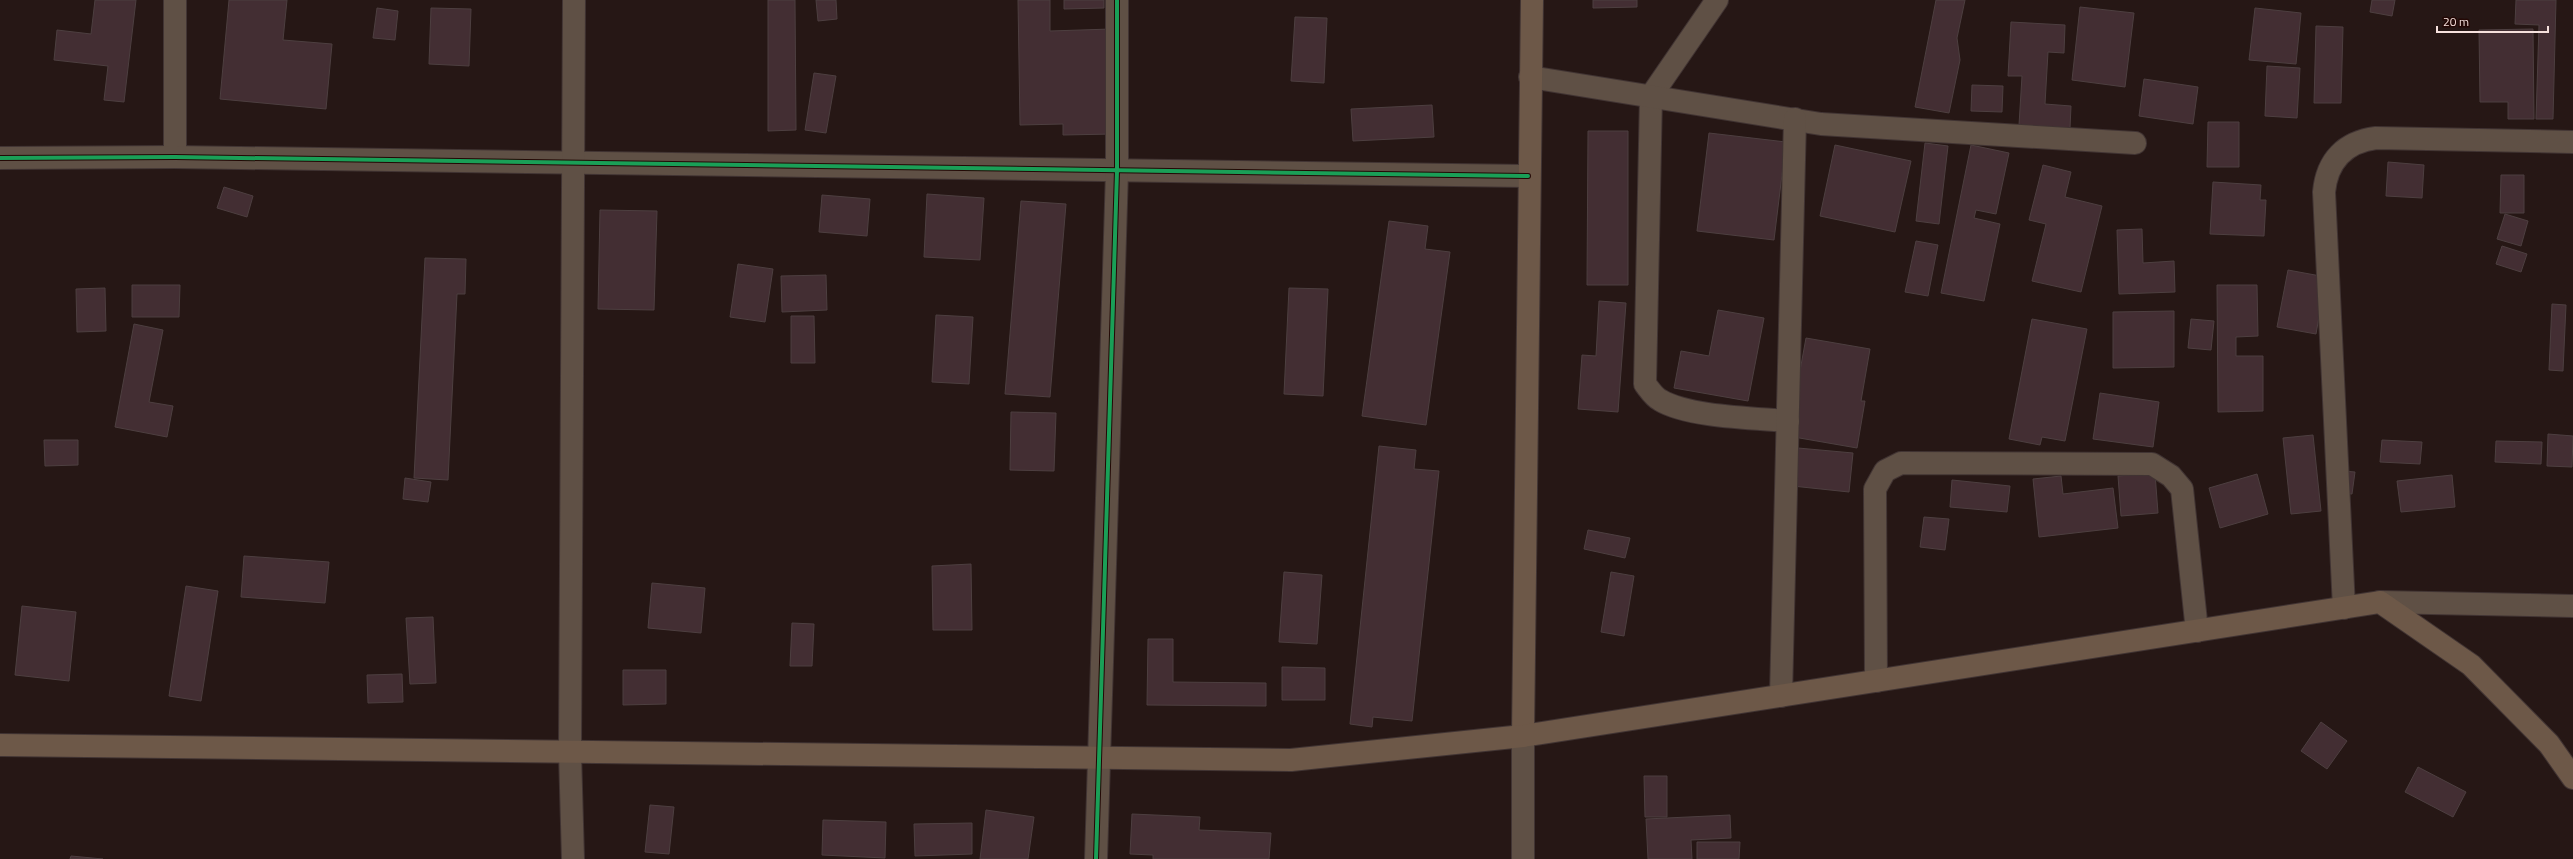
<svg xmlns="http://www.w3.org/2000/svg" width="2573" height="859" font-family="'Titillium Web',sans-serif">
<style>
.building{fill:#432e33;stroke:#4d3f40}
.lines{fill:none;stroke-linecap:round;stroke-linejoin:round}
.minor-casing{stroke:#413433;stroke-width:24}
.major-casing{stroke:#413433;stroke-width:24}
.minor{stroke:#5f5045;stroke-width:22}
.major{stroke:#6d5848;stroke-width:22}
.cycleway-casing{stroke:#230805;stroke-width:6}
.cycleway{stroke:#1a9f57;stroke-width:4}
</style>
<rect width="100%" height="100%" fill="#261715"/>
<g class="building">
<polygon points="95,0 136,0 124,102 104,100 108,66 54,60 57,30 91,34"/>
<polygon points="229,0 287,0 283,40 332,44 326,109 220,99"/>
<polygon points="768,0 795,0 796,130 768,131"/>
<polygon points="816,0 836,0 837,19 818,21"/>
<polygon points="1018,0 1050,0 1050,31 1111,29 1113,134 1063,135 1063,124 1020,125"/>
<polygon points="1064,0 1104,0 1104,8 1064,9"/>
<polygon points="1593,0 1637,0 1637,7 1593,8"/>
<polygon points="1936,0 1965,0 1957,38 1960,60 1949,113 1915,107"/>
<polygon points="2372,0 2395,0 2392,16 2370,12"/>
<polygon points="2516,0 2556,0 2553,119 2536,119 2539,25 2515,24"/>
<polygon points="2080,7 2134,13 2125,87 2072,80"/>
<polygon points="377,8 398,11 395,40 373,38"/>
<polygon points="431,8 471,9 469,66 429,64"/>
<polygon points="2255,8 2301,13 2296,64 2249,60"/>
<polygon points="1295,17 1327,18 1324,83 1291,81"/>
<polygon points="2011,22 2065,25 2064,53 2048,52 2045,104 2071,106 2070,128 2019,125 2022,76 2008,76"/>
<polygon points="2316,26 2343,27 2341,103 2314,103"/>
<polygon points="2533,29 2534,119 2508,119 2508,102 2480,102 2479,30"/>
<polygon points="2267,66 2300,68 2297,118 2265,116"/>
<polygon points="814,73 836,76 826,133 805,130"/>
<polygon points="2144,79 2198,87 2193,124 2139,116"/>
<polygon points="1972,85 2003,86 2002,112 1971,111"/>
<polygon points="1432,105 1434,137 1353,141 1351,109"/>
<polygon points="2208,122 2239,122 2239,167 2207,167"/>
<polygon points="1588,131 1628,131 1628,285 1587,285"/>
<polygon points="1709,133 1786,142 1774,240 1697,231"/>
<polygon points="1925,143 1948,146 1939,224 1916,221"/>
<polygon points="1835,145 1911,161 1895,232 1820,216"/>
<polygon points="1971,145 2009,153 1996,214 1976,210 1974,218 2000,224 1984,301 1941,293"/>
<polygon points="2388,162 2424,165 2422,198 2386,196"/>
<polygon points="2043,165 2071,172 2065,197 2102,206 2081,292 2032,281 2046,224 2029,220"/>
<polygon points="2501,175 2524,175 2524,213 2500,213"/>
<polygon points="2213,182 2261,185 2260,200 2266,200 2264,236 2210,234"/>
<polygon points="224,187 253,196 247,217 217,208"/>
<polygon points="927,194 984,198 980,260 924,257"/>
<polygon points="822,195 870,199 867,236 819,232"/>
<polygon points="1021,201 1066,204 1050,397 1005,394"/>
<polygon points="600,210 657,211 654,310 598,309"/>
<polygon points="2505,214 2528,221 2521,246 2497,239"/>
<polygon points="1389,221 1428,226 1425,249 1450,252 1426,425 1362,416"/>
<polygon points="2142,229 2143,263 2174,261 2175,292 2119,294 2117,230"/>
<polygon points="1916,241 1938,245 1928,296 1905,292"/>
<polygon points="2502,246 2527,254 2521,272 2496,264"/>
<polygon points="425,258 466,259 465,294 457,294 448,480 414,478"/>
<polygon points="738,264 773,269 765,322 730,317"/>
<polygon points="2288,270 2326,277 2316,334 2277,327"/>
<polygon points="826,275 827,310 782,312 781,276"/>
<polygon points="132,285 180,285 179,317 132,317"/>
<polygon points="2217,285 2257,285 2258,336 2236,337 2236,356 2263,356 2263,411 2218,412"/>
<polygon points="105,288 106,331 77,332 76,289"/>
<polygon points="1289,288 1328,289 1323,396 1284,394"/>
<polygon points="1599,301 1626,303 1618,412 1578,409 1582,355 1596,356"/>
<polygon points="2552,304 2566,305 2563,371 2549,370"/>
<polygon points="1718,310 1764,318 1748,401 1674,388 1681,351 1709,356"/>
<polygon points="2174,311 2174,367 2113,368 2113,312"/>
<polygon points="936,315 973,317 969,384 932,382"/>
<polygon points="791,316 814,316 815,363 791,363"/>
<polygon points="2032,319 2087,329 2065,441 2042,437 2040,445 2009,439"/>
<polygon points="2191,319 2214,321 2211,350 2188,348"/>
<polygon points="134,324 163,330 149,402 173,406 167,437 115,427"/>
<polygon points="1806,338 1870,349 1861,401 1865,401 1857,448 1788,436"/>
<polygon points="2100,393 2159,402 2153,447 2093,439"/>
<polygon points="1011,412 1056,413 1054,471 1010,470"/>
<polygon points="2548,434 2573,436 2572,467 2547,466"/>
<polygon points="2313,435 2321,511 2291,514 2283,438"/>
<polygon points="44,440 78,440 78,465 45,466"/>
<polygon points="2382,440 2422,442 2420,464 2380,462"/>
<polygon points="2496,441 2542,442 2541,464 2495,462"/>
<polygon points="1379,446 1416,450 1414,469 1439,471 1412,721 1373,717 1372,727 1350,724"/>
<polygon points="1787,447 1853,453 1849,492 1783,485"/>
<polygon points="2331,470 2355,472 2352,494 2328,492"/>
<polygon points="2155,473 2158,513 2121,516 2118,476"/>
<polygon points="2257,474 2268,514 2220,528 2209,488"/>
<polygon points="2452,475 2455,507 2401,512 2397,481"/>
<polygon points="2061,476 2063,494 2113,488 2118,528 2039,537 2033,479"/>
<polygon points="405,478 431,482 428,502 403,499"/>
<polygon points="1952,480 2010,486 2007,512 1950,507"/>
<polygon points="1924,517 1949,519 1945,550 1920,547"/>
<polygon points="1588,530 1630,538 1625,558 1584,549"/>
<polygon points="244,556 329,562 325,603 241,597"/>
<polygon points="971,564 972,630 933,630 932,566"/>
<polygon points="1284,572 1322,575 1317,644 1279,642"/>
<polygon points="1611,572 1634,576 1624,636 1601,632"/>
<polygon points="652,583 705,588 701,633 648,628"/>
<polygon points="186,586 218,591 201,701 169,696"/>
<polygon points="22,606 76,612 69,681 15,675"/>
<polygon points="433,617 436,683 410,684 406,618"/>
<polygon points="792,623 814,624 812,666 790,666"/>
<polygon points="1148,639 1173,639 1173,682 1266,683 1266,706 1147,705"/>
<polygon points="1282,667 1325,668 1325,700 1282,700"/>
<polygon points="623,670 666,670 666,704 623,705"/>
<polygon points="402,674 403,702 368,703 367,675"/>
<polygon points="2321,722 2347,741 2327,769 2301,751"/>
<polygon points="2418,767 2466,792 2453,817 2405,792"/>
<polygon points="1644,776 1667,776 1667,817 1645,817"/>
<polygon points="650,805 674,807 669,854 645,852"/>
<polygon points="986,810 1034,817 1028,859 980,859"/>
<polygon points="1132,814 1200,817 1199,830 1271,833 1269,859 1153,859 1153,855 1130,854"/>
<polygon points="1730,815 1731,838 1691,840 1692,859 1648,859 1646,819"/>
<polygon points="823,820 886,822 885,858 822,855"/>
<polygon points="972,823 972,854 915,856 914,824"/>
<polygon points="1697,842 1740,842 1739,859 1697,859"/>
<polygon points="71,856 103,859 70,859"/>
</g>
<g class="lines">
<defs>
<g id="minor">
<polyline points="175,0 175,157"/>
<path d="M1717,0L1651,96L1645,384C1649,389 1654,397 1660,400C1688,417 1753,418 1788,421"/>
<polyline points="1530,77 1821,124 2135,143"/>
<polyline points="0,158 175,157 1528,176"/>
<polyline points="2380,602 2573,606"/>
<path d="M2344,608L2324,192C2327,160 2345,142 2376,138L2573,142"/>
<polyline points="1876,681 1875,489 1885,471 1901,463 2152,464 2171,476 2182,489 2197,631"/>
<polyline points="1781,696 1795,119"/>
<polyline points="573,859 570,753 574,0"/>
<polyline points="1096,859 1117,171 1117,0"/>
<polyline points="1523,859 1523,736"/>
</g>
<g id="major">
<polyline points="1523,736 1532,0"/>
<polyline points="0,745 1291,760 1523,736 2380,602 2471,665 2549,744 2573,778"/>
</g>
</defs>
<use href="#minor" class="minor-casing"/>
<use href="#major" class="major-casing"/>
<use href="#minor" class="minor"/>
<use href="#major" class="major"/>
<defs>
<g id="cycleway">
<polyline points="0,158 175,157 1528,176"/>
<polyline points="1096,859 1117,171 1117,0"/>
</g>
</defs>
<use href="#cycleway" class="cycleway-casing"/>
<use href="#cycleway" class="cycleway"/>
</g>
<path d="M2437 26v6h111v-6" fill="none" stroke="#f6e1dd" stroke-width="2"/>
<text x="2443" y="26" font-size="12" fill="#f6e1dd" stroke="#230805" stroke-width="3" paint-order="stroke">20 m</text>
</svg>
